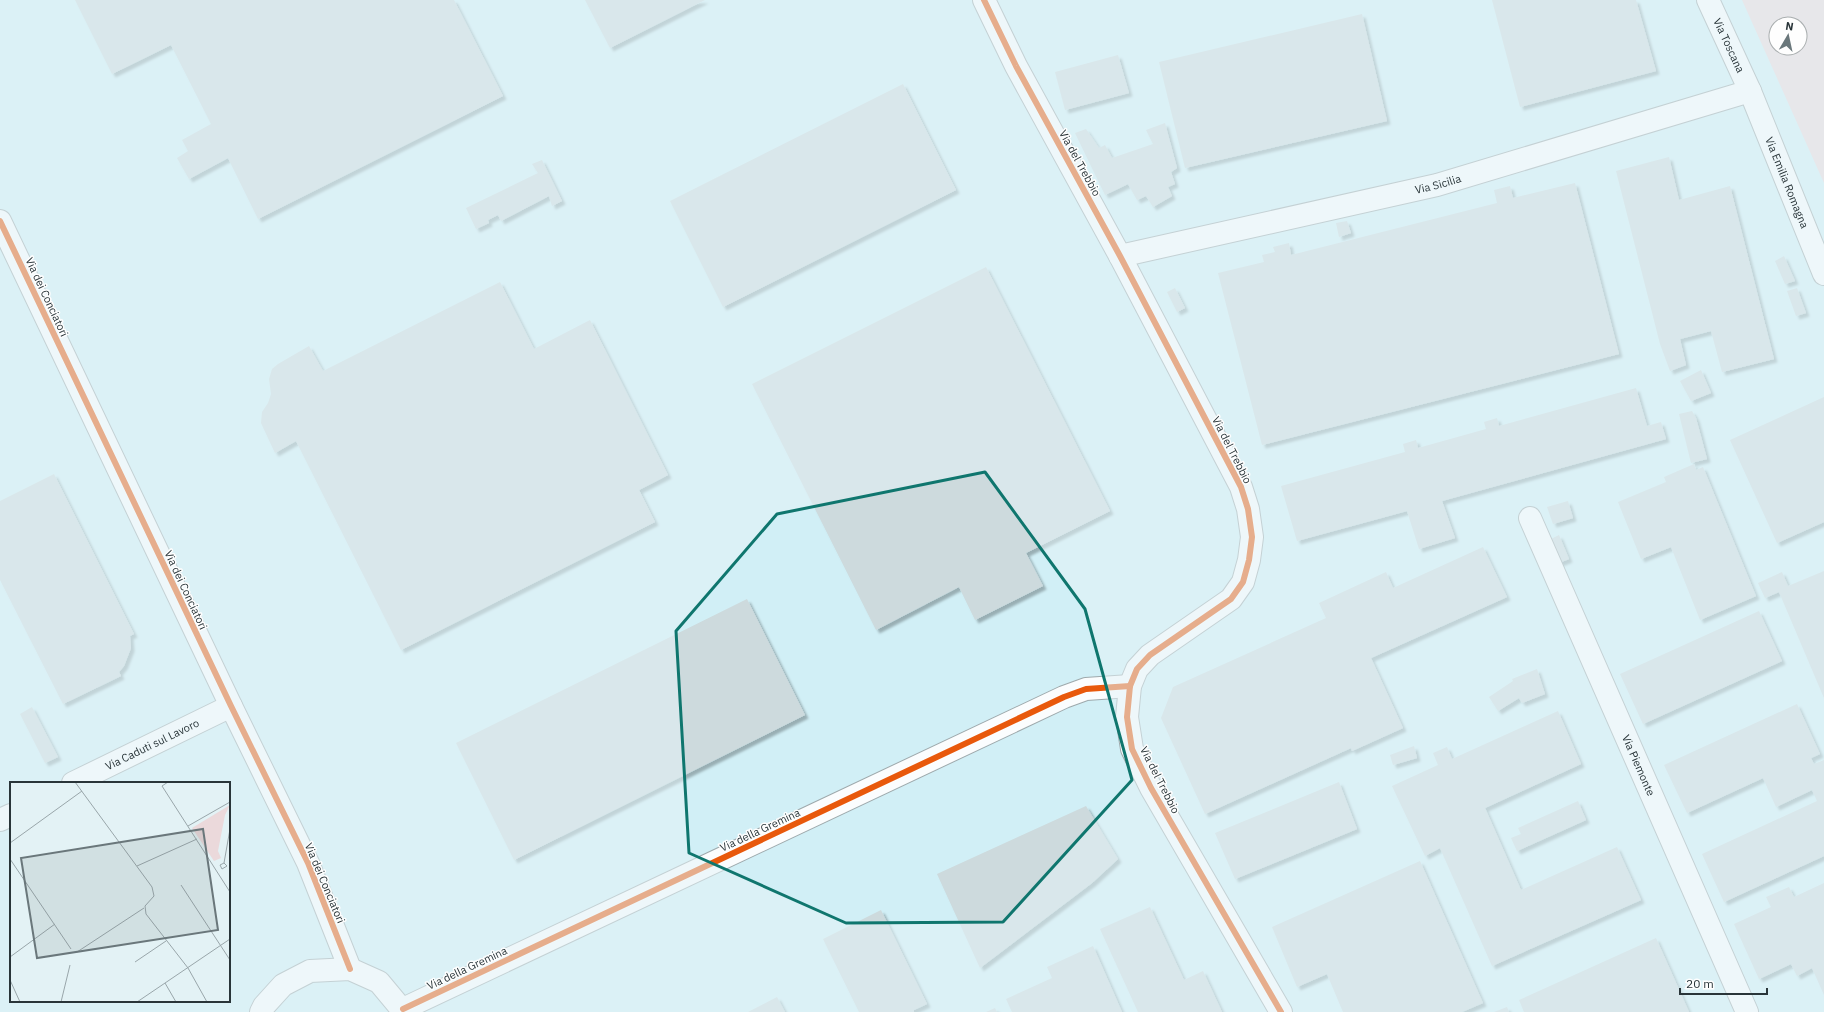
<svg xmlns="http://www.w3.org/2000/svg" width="1824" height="1012" font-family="'IBM Plex Sans',sans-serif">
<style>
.built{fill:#d1eff6;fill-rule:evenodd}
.green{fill:#ebd9db;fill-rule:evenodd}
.building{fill:#cddadd;filter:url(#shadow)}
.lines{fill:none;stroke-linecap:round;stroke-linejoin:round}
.minor-casing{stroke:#9ea9ac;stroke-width:24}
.minor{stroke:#fbfdfe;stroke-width:22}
.cycleway-casing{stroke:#fefefe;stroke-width:8}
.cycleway{stroke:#e8590c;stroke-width:6}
.marked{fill:none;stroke:#0f766e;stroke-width:3;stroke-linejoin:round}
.labels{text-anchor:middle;stroke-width:3;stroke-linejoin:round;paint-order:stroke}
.street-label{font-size:11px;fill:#293539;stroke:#fefefe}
.inset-road{fill:none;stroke:#99a6aa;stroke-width:1}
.view{fill:#6a777b;fill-opacity:0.15;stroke:#6a777b;stroke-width:2}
.inset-edge{fill:none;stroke:#293539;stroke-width:2}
</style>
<defs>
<filter id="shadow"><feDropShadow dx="3.5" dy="3.5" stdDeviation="1" flood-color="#0004"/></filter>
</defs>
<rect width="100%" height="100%" fill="#e3f2f5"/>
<path class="built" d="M0,0H1824V1012H0ZM1776,24H1800V48H1776ZM11,783H229V1001H11Z"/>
<path class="green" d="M1742,0H1824V183ZM1776,24H1800V48H1776Z"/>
<g class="building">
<polygon points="75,0 454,0 503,96 258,219 228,158 189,179 177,158 188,151 182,140 211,124 171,45 112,74"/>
<polygon points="585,0 705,0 610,48"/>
<polygon points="1492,0 1636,0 1656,71 1520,107"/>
<polygon points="1362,14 1387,121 1185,168 1159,62"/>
<polygon points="1118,55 1129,93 1065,110 1055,72"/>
<polygon points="903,84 956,190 723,307 670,201"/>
<polygon points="1165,123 1177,168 1171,172 1175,184 1168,187 1172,196 1153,207 1146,196 1137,200 1128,184 1105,195 1075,133 1086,129 1099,148 1105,145 1112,158 1153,144 1146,130"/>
<polygon points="1669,157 1679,200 1730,186 1774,359 1722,372 1711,331 1680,339 1686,365 1670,371 1660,344 1616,171"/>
<polygon points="542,160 562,201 552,206 549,196 501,221 498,215 488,220 489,223 476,229 466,208 538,173 532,164"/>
<polygon points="1575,183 1619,354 1262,445 1218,273 1264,262 1262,255 1275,252 1273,247 1289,243 1291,255 1497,203 1494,190 1510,186 1513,198"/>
<polygon points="1347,221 1351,233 1339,237 1336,223"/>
<polygon points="1784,256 1795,281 1785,284 1775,261"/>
<polygon points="986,267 1110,511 1026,553 1043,586 975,620 959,587 876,630 752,384"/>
<polygon points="500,282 534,349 590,320 668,475 639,490 655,522 401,650 296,441 275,453 261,423 262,412 268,403 271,394 269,379 272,369 278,364 309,346 323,371"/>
<polygon points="1175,288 1185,308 1177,312 1167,292"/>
<polygon points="1797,288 1806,313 1796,316 1787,291"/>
<polygon points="1701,370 1711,393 1691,401 1680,381"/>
<polygon points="1636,388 1647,426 1661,422 1666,439 1442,501 1455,538 1419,549 1407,511 1297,541 1281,486 1405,452 1403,444 1416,440 1418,448 1486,429 1484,422 1497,418 1499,426"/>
<polygon points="1824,397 1824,522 1777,543 1730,440"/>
<polygon points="1692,411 1696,418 1707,459 1691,463 1679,414"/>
<polygon points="1694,464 1696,470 1703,467 1756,596 1700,620 1671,547 1641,559 1618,502 1666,482 1664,477"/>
<polygon points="54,474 134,634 130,636 131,648 124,666 119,672 121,676 63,704 0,580 0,501"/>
<polygon points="1568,501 1573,518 1553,524 1547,507"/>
<polygon points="1559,535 1569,559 1559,563 1549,540"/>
<polygon points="1483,547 1507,597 1371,658 1403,728 1352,751 1351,748 1205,814 1161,718 1173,687 1326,618 1319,603 1386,572 1393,588"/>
<polygon points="1824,571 1824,698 1779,592 1765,598 1758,583 1782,572 1788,586"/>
<polygon points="747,599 805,715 514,860 456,743"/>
<polygon points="1759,611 1782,661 1643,724 1620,674"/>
<polygon points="1537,669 1545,694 1522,703 1519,698 1498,711 1489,697 1513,681 1512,679"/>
<polygon points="1797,704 1820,754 1811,758 1814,764 1824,760 1824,856 1724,902 1702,854 1817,801 1812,790 1776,807 1763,778 1687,813 1664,765"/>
<polygon points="32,707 58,757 45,763 20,714"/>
<polygon points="1558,711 1581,764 1485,808 1521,890 1617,847 1641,900 1492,966 1440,848 1425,856 1392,786 1438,765 1433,753 1447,747 1452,759"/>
<polygon points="1414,746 1417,758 1393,765 1390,755"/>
<polygon points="1339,782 1357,829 1235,879 1215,833"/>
<polygon points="1578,801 1586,820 1517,851 1511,838 1521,834 1518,828"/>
<polygon points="1086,806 1118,859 1092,883 980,968 937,874"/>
<polygon points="1420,861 1483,1003 1462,1012 1343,1012 1327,974 1297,987 1272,927"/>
<polygon points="1824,883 1824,995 1812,968 1797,976 1791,964 1759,979 1734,924 1771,907 1766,897 1789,887 1794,897"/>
<polygon points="1150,907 1184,980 1203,971 1222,1012 1138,1012 1100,929"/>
<polygon points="881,910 927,1004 914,1010 914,1012 859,1012 823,939"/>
<polygon points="1656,938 1689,1012 1524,1012 1519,1000"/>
<polygon points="1093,946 1122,1012 1012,1012 1006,999 1052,978 1047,967"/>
<polygon points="777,997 785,1012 748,1012"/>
<polygon points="1507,1007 1509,1012 1494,1012"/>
<polygon points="995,1008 997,1012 986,1012"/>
</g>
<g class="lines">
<defs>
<g id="minor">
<polyline points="984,0 1016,66 1120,256 1241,487 1248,509 1252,537 1249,560 1243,582 1231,599 1150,655 1137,669 1130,686 1127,717 1132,749 1151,788 1281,1012"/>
<path id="s1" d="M1708,0L1750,91L1824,274"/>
<polyline points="0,221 231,706 308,863 350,969"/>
<path id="s2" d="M1120,256L1437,185L1750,91"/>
<path id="s3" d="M1530,518L1747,1012"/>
<path id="s4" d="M73,783L231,706"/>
<polyline points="0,820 11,815"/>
<polyline points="403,1009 1064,697 1086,689 1130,686"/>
<polyline points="261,1012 264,1006 283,985 310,971 350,969 379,982 404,1012"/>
</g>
</defs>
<use href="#minor" class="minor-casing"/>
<use href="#minor" class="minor"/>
<defs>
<g id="cycleway">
<polyline points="984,0 1016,66 1120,256 1241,487 1248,509 1252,537 1249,560 1243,582 1231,599 1150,655 1137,669 1130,686 1127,717 1132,749 1151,788 1281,1012"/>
<polyline points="0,221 231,706 308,863 350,969"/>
<polyline points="403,1009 1064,697 1086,689 1130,686"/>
</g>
</defs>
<use href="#cycleway" class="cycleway-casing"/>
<use href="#cycleway" class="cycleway"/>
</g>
<path d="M0 0H1824V1012H0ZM985,472L1085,609L1132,780L1003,922L846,923L689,853L676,631L777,514Z" fill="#e3f2f5" fill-opacity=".55" fill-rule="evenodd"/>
<path class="marked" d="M985,472L1085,609L1132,780L1003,922L846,923L689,853L676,631L777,514Z"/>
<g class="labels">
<g class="street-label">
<text dy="4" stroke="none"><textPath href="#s1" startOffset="50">Via Toscana</textPath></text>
<text transform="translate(1080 163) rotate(61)" y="4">Via del Trebbio</text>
<text dy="4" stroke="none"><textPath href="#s1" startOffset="199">Via Emilia Romagna</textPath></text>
<text dy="4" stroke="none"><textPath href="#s2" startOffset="326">Via Sicilia</textPath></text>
<text transform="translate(47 297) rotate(65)" y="4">Via dei Conciatori</text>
<text transform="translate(1232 450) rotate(63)" y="4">Via del Trebbio</text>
<text transform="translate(186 590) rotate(65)" y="4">Via dei Conciatori</text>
<text dy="4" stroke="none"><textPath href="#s4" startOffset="88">Via Caduti sul Lavoro</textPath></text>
<text dy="4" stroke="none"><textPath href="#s3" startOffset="270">Via Piemonte</textPath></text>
<text transform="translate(1160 780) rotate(63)" y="4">Via del Trebbio</text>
<text transform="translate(760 830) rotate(-25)" y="4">Via della Gremina</text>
<text transform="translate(325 883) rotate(67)" y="4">Via dei Conciatori</text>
<text transform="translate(467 968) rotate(-25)" y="4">Via della Gremina</text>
</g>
</g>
<g transform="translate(10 782)">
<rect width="220" height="220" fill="#e3f2f5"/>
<path d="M220,23L215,33L208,69L211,76L204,79L182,46Z" fill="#ebd9db"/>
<path class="inset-road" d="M65,0L142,105L144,114L135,124L136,132L178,186L197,220M158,0L152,4L220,110M178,44L220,20M0,61L72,9M0,77L61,167M214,81L210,83L212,87L217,84L214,81L220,47M127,84L187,57M171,103L220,178M67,170L134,126M0,175L45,142M125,180L156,159M0,198L10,220M155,201L166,220M51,220L60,183M127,220L220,157"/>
<path class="view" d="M193,47L208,148L27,176L11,76Z"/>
<rect width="220" height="220" class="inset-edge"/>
</g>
<g transform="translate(1788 36) rotate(9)"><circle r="19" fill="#fefefe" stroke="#a9aeaf"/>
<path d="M0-3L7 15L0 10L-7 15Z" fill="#6a777b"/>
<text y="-6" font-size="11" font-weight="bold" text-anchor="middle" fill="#293539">N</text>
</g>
<path d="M1680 988v6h87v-6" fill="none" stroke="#293539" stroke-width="2"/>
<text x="1686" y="988" font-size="12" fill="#293539" stroke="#fefefe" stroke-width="3" paint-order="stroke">20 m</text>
</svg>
